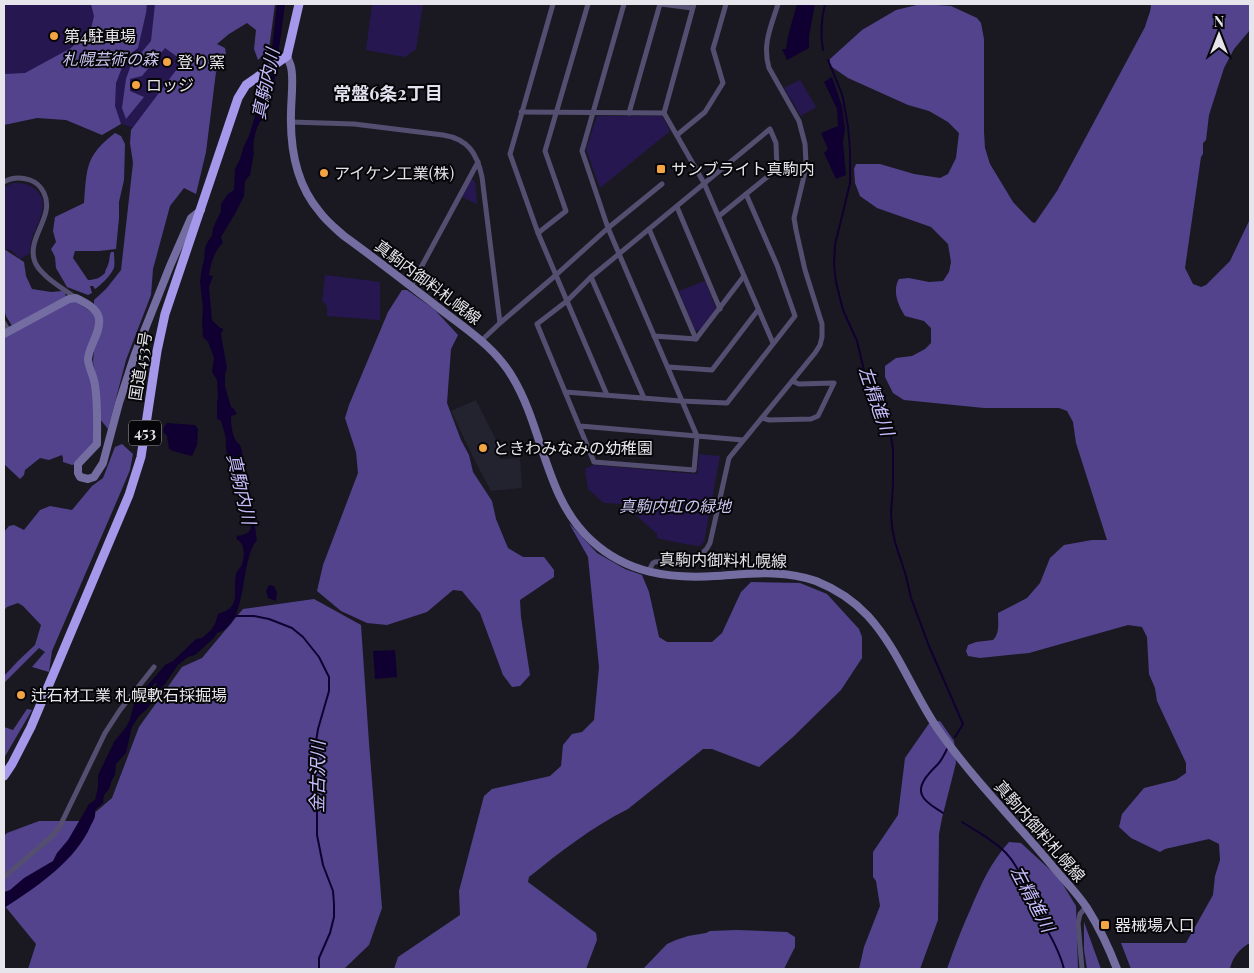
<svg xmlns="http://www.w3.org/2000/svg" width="1254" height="973" font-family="'Playfair Display','Noto Sans JP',serif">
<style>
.built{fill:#23222f}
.green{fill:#271751}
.forest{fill:#53438d}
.water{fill:#100031;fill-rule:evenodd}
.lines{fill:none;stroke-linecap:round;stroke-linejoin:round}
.stream{stroke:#100031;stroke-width:2}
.street{stroke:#544f70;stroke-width:5}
.secondary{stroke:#746da1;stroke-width:8}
.highway{stroke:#a598ea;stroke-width:9}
.poi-dot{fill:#f3a443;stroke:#060508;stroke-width:2}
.labels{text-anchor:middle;stroke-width:4;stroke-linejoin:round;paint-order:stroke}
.shield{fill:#060508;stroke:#a3a2a7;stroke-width:1}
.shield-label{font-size:15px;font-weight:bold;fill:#e6e5eb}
.poi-label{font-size:16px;fill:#e6e5eb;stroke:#060508;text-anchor:start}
.park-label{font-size:16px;font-style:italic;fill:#cac5f0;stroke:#060508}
.street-label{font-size:16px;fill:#e6e5eb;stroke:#060508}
.water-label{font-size:18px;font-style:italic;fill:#c5bdfd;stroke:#060508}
.neighbourhood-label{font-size:18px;font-weight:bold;fill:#e2e1ed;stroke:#060508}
</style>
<rect width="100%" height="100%" fill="#1a1922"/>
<polygon class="built" points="476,400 495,438 500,459 520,458 522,488 491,491 474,459 451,411"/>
<g class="green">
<polygon points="4,4 162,4 159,34 183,64 138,130 4,77"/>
<polygon points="372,4 423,4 416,49 405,57 366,50"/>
<polygon points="800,80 816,107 801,116 784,88"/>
<polygon points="597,116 662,116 670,131 600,188 586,149"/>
<polygon points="472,179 475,182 477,204 460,196 467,182"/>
<path d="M13,183C23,183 32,184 39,193C49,207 37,223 32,238C31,243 30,249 29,254L20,259L11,250L4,249V187Z"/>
<polygon points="325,275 380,282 380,320 327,316 327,306 322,301"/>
<polygon points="705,281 716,309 699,331 695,330 679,291"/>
<polygon points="699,454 720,456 704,542 700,546 685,544 657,538 657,534 624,504 604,503 588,489 585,469 593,465 697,474"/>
</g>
<g class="forest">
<polygon points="91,4 147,4 146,13 138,48 126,57 116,83 115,106 121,124 102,135 66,120 37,118 4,125 4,74 25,73 71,48 91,29 94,16"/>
<polygon points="155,4 275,4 269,49 258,60 254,49 256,30 247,23 229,34 217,44 225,48 226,54 216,72 206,152 196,194 184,188 170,206 153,269 151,295 126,360 108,429 100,419 96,377 93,362 94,349 100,328 94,305 94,300 106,289 121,270 133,163 130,143 131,130 183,61 165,48 142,76 130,79 130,91 144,97 126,119 122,108 126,79 131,65 151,41"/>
<path d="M921,4L951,6L977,18L981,23L984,39V132L985,148L990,164L1013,202L1032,222L1035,223L1057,191L1145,27C1147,19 1151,12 1151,4H1250V30L1234,49L1224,68L1209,115L1206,140L1203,143V154L1201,157L1185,268L1193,284L1201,287L1206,285L1230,261L1250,219V943C1240,948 1232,958 1230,969H1131L1121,943H1186L1213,895L1215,876L1220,860L1219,844L1209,839L1165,849L1160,852L1131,838L1119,827L1122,814L1144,788L1176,780L1186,773V763L1157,701L1155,688L1149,674L1147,637L1142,627L1128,625L1029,653L980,658L968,656L966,651L968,645L976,642L993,640C1000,633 998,623 998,613L1027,598L1040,583L1050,558L1064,545L1092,540H1107L1076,443L1073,422L1067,411L1059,408H984L904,400L893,393L885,377V366L896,358L912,356L925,349L931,343V328L924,321L905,316C898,305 892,291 899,279L909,278L929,282L943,281L949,272L951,262L948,244L931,227L877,208L860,196L855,183L854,169L856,164H880L914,174L940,178L948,174L956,158L959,133L948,122L929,111L908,105L848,78L829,65L830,59L862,30L896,10Z"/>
<path d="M115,133L121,136L125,144L124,180L119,202V218L116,249L99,251H75L73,258L88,280C95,280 100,278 105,273C105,270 107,268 108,265C110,260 109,256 111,252H114C114,257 115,263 114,268C111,275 101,285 95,289L93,286H90L92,293L88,295L67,287L56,268L55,257L51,249L56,242L53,231L55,217L84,203C87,168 85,156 115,133Z"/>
<polygon points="4,249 24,262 26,276 32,289 51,292 62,291 65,293 66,297 20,323 12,326 6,316 4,309"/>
<polygon points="402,290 407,290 434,309 458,335 451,349 447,403 461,440 469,455 473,472 492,501 496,519 508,548 523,557 544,557 554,570 554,577 520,600 521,617 530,675 520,686 512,687 503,675 480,613 462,591 453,590 427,612 387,625 367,623 341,611 317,591 323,565 358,473 356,452 345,418 349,405 388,312"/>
<polygon points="73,300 93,313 97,321 96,330 89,344 94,386 96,442 83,462 72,465 63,462 63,458 62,455 49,460 40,458 25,470 24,475 20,479 4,464 4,337"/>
<polygon points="122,444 133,454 130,470 119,496 52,651 49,672 32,667 45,652 39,648 4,683 4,676 19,660 35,645 41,625 23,606 18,603 7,607 4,610 4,532 9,526 14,525 24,530 40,510 50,506 72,510 92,486 103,478 115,447"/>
<path d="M569,523L597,553L625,569L642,575L649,592L659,637L667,642H712L722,633L741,592L751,582L800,583L827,594L859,629L862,637V658L841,690L793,737L759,767L712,749H703L628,809C592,827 560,852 529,877L528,882L596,933L597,940L586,969H394L398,957L460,915L459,891L484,796L492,789L550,776L561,766L563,745L572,734L582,732L594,720L599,667L588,557Z"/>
<polygon points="314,599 361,625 369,743 382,908 369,945 345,968 347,969 28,969 36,944 4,905 4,836 7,833 39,821 85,821 112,798 139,727 182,667 202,658 243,609"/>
<polygon points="27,709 32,710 4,758 4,727 13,730"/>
<polygon points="940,721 954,741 956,763 942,818 939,834 938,920 920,969 859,969 864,947 880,906 876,881 873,877 873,852 898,815 905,758 930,722"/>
<path d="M1009,842L1021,843L1059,878L1076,906L1078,969H947C954,948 962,928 971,908C981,884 991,862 1009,842Z"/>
<polygon points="1084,922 1101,969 1087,969 1084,950"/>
<polygon points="737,930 787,932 795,937 795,947 784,969 643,969 667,944 676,940 688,936 706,933 710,931"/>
</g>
<g class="water">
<path d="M277,4L285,5L275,78L270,94L267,117C266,118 261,121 260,122C255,130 252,145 254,153L250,175L245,181L244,196L236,212L221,237L223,243C214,251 211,263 209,275L213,276L209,287L212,320L220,328H222L223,330L221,334L227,368L225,375V386L231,407L234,409L237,414L231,416C231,423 232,433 235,439C236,442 239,443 240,445C246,457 240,478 249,488L257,540C239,561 249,626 217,633L214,638L195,655L188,657L178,665L165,684L157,692L153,701L146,710L139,716L132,727L126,753L116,764L115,775L112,780L109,789L104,795L103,803L95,810C96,816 94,820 91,825C76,861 35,888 4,908V892L10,890L24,878L53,861L57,853L68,840L89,804L95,800L98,787V775L114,742L126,727L130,719L134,704L141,693L165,665L173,661L196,639L202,638L211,630L215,624L218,614C243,607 232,592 236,574C237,570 241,568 242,564C245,555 245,543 236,539L237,536C242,535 249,534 251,528L249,523L246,507L237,493L239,488L238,484L240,482C238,470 227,461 226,448C225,446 226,443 226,440C225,434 223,427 221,421L217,419V401L218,399L217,380L212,372L214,358L208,342L203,337L202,321L203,309L200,282L202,267L204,260L205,248L208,241L212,236L213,228L221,211V204L228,194L234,190L235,169L240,159L244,146L249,136L257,109L256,105L258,99L262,97L271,57ZM155,683H157L149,702L144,704L143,699Z"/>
<path d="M797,4H815L809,36V48L787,60L782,49H786C788,33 793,19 797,4Z"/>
<polygon points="832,77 842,106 845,129 843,142 846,175 836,179 824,153 828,149 821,133 838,126 837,109 824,82"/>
<polygon points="167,423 195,425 198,429 197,445 192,456 173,451 169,449 167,436 163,432 164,427"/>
<polygon points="269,585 274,586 277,593 276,601 268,598 266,591"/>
<polygon points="395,650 397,677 375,679 373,651"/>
</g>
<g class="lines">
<g class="stream">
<path d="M823,50C820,33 821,20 825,4"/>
<polyline points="828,60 840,89 843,98 848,127 850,150 850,183 835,245 834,264 836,282 843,310 857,341 866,379 891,437 893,449 893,484 891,514 892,527 895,542 906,576 911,598 929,646 963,724 955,737"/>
<polyline points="233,615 235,616 254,616 269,619 292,628 303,637 319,657 329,677 329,691 318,729 315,748 315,785 317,803 317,835 323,865 333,891 334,904 334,917 330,933 319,958 319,969"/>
<path d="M943,813C936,808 925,803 922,795C917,784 931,771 938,764C942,760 945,753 948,747"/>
<path d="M962,822C976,831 994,840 1006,853C1022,870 1027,893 1038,914C1048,932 1059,949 1064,969"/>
</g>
<g class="street">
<polyline points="553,4 510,154 538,233 607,395"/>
<polyline points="624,4 582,151 608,228 697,436 743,440"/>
<polyline points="661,4 692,8"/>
<polyline points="521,112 664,113 704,183 773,343"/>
<polyline points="629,113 660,4"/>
<polyline points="664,113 694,4"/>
<path d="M291,122L354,124L443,135C468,139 477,153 482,177L500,323"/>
<polyline points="677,135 705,112 723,83 713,49 726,4"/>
<path d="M4,182C12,177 21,177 30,180C36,182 41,187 44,193C55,216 28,236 34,259C37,274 64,289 76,298"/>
<polyline points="677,207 720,309"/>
<polyline points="649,229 696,339"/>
<polyline points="538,233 566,211 545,151 588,4"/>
<polyline points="591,277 644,398"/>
<polyline points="411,286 478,162"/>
<polyline points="4,323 9,331"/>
<polyline points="654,336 696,339 744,276"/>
<polyline points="482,340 500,323 556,275 608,228 662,184"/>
<polyline points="668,367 712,370 758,310"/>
<polyline points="565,392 681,401 727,403 795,316 777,265 746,194"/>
<polyline points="762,418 769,420 811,419 818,416 834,383 799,384 792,381"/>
<polyline points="580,426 697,436 694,470 594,462 537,324 567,301 591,277 770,129 776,143 777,169 719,216"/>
<path d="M648,572L653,563L655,562C674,560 701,564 710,543L729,458L815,353L820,345L822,337V324L805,270L796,230L794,218L805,172L806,163L805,144L799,121L769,68C762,44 771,27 778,4"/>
<polyline points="4,877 50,838 59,828 105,733 120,710 154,667"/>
<polyline points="1082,969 1078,923 1080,914 1086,907"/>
</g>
<g class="secondary">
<path d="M287,56C288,59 290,63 291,67C294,80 291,99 291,113C290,148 296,184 319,211C326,221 335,228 344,236C376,259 408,284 439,308C467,330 495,347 513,378C544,430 545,499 592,541C627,573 669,579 715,576C749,574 783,569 816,581C836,589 854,601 868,616C898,649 912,691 937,728C972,778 1015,821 1054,868C1065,881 1078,894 1087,908C1099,927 1109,948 1117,969"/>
<path d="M4,334L69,299L76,298C84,302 97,308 99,318C101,333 89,345 88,359C88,366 94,377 95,385C98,404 97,425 97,444L78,464V473L80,477L88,479L94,477L103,463L119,403L135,354L170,266L191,218L201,210"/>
</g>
<polyline class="highway" points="4,776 12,764 31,727 129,495 141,457 157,351 165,314 238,98 246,85 287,56 299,4"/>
</g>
<g class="poi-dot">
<circle cx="54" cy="36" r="5"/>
<circle cx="167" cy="62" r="5"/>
<circle cx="136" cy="85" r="5"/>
<rect x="656" y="164" width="10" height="10" rx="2.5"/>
<circle cx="324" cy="173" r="5"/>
<circle cx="483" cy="448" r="5"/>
<circle cx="21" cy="695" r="5"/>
<rect x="1100" y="920" width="10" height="10" rx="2.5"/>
</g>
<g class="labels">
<rect class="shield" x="129" y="420.5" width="32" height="25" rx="4"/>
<g class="shield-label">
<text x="145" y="438">453</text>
</g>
<g class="poi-label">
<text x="64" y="42">第4駐車場</text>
<text x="177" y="68">登り窯</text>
<text x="146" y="91">ロッジ</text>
<text x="671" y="175">サンブライト真駒内</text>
<text x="334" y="179">アイケン工業(株)</text>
<text x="493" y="454">ときわみなみの幼稚園</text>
<text x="31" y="701">辻石材工業 札幌軟石採掘場</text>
<text x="1115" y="931">器械場入口</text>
</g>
<g class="park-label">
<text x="110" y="65">札幌芸術の森</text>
<text x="675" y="512">真駒内虹の緑地</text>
</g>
<g class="street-label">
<text transform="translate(428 282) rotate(37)" y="6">真駒内御料札幌線</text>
<text transform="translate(140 366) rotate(-81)" y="6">国道453号</text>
<text transform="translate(723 560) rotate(1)" y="6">真駒内御料札幌線</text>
<text transform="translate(1040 831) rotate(49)" y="6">真駒内御料札幌線</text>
</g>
<g class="water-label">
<text transform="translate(266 84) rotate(-78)" y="6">真駒内川</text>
<text transform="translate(876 401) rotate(71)" y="6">左精進川</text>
<text transform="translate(241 489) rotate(77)" y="6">真駒内川</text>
<text transform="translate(318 777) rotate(-89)" y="6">金古沢川</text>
<text transform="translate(1032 899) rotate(62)" y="6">左精進川</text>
</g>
<g class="neighbourhood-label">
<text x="388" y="100">常盤6条2丁目</text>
</g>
</g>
<rect width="1254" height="973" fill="none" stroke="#e6e5eb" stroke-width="10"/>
<g transform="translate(1219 35)" stroke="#060508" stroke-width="4" paint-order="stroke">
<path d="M0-4L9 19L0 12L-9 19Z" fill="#e6e5eb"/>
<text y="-8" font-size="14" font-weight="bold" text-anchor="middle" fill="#e6e5eb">N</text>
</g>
</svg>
